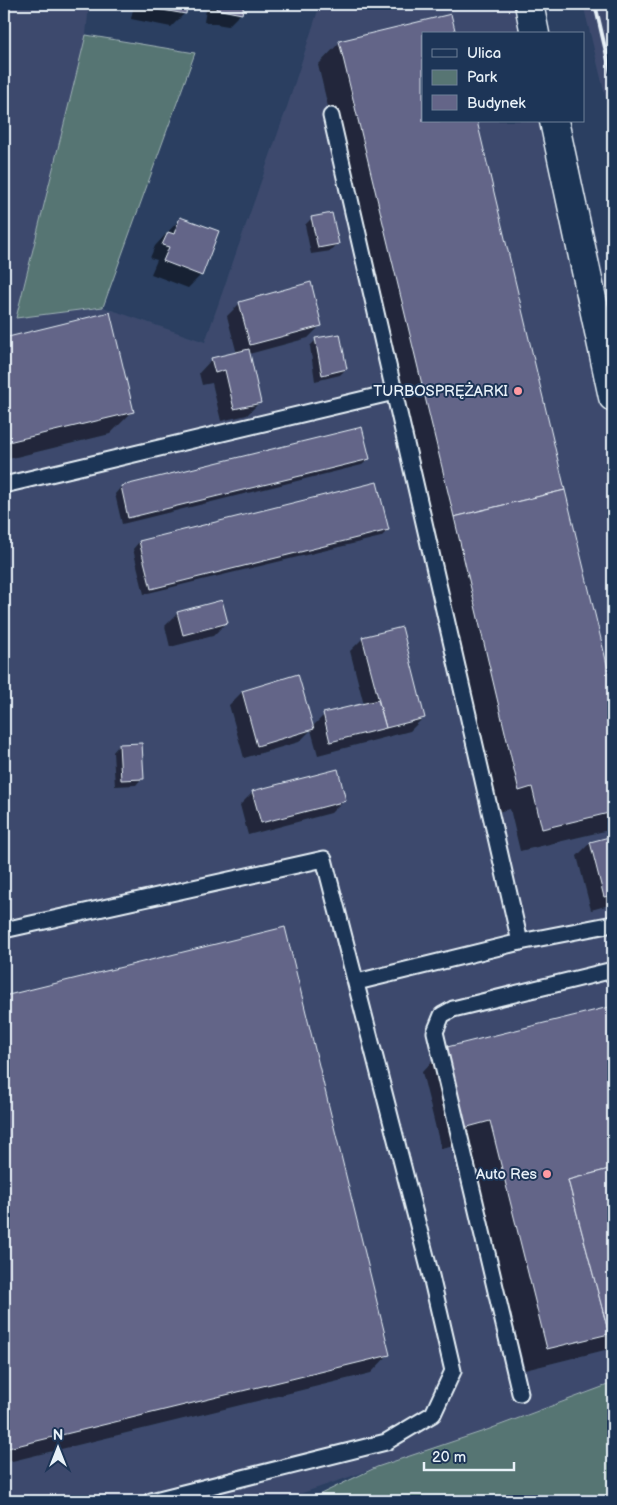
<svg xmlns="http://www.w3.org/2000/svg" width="617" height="1505" font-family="'Balsamiq Sans',sans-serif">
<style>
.built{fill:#3c4a6d}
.green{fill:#577573;stroke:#a0b3b6}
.shadow{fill:#0007}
.building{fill:#646588;stroke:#e8f1f8}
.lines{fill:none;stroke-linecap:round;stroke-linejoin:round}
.lane-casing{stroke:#e8f1f8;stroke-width:19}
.street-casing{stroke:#e8f1f8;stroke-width:31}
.lane{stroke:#1d3557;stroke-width:15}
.street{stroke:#1d3557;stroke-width:28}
.rail{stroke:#e8f1f8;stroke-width:4}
.poi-dot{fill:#ff9aa2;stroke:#1d3557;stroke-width:2}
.labels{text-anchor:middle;stroke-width:4;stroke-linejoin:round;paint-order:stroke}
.poi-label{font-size:15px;fill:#e8f1f8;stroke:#1d3557;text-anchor:end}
</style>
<rect width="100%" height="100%" fill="#2b3f61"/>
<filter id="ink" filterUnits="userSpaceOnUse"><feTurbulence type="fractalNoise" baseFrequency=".02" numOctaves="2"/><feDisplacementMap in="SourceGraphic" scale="10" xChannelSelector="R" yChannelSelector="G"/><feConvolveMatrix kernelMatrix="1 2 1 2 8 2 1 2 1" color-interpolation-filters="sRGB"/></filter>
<g filter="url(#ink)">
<g class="built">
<polygon points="4,4 89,4 86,35 16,318 103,307 205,342 288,104 320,4 544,4 551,34 423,34 423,121 570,121 613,317 613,1383 487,1430 279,1501 4,1501"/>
<polygon points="583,4 607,4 613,31 613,128"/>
</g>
<g class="green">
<polygon points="86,35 195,53 103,307 16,318"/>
<polygon points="613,1383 613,1501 306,1501 377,1467 487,1430"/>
</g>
<g class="shadow">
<polygon points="134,4 186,4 184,14 171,27 131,19"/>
<polygon points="207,4 244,4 241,13 228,26 204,22"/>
<polygon points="423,34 423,121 476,121 613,694 613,829 520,851 510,809 497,812 318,65 340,42"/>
<polygon points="181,218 201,275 188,288 151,274 157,260 150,258 155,246"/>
<polygon points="312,218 337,244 331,251 311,254 305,225"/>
<polygon points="240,303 321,325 308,338 249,354 260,402 247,415 221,421 212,383 202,385 199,373 212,359 237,354 227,316"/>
<polygon points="109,314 133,411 110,434 4,460 4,339"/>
<polygon points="316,340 346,369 340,375 315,381 310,346"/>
<polygon points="362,429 369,459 362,465 122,524 115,494 121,487"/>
<polygon points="388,530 381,537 144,594 133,549 139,542"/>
<polygon points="178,613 226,623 213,636 170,647 165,626"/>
<polygon points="363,638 423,718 410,731 318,755 311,730 299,742 244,758 229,705 242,692 298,676 312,727 324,715 364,705 350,651"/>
<polygon points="119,745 142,778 136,785 115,786 113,752"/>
<polygon points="253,792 344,800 331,813 248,835 240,805"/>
<polygon points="613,838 613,904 591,910 577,856 590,843"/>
<polygon points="284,928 389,1354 371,1373 4,1463 4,997"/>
<polygon points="613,1007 613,1348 525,1370 468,1143 441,1149 422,1072 444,1049"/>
</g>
<g class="building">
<polygon points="144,4 187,4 186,14 144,7"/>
<polygon points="217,4 244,4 242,14 216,9"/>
<polygon points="451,14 456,34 423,34 423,121 477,121 565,490 454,517 339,41"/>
<polygon points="332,213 339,244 318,248 311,217"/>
<polygon points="180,217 219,231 202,276 163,261 169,247 162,245 168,232 174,234"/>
<polygon points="311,282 322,326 250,345 239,302"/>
<polygon points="110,312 134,412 4,443 4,338"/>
<polygon points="340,334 347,369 322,375 315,338"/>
<polygon points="249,349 261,403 234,409 225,370 215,373 211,358"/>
<polygon points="362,427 370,459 128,518 121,486"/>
<polygon points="377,482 389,530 151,589 139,541"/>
<polygon points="565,490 613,689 613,812 542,829 532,787 519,791 454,517"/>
<polygon points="222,600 228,623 183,635 177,612"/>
<polygon points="402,627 425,718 386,728 362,637"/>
<polygon points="298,674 314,729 257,746 242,691"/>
<polygon points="378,700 386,728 330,742 323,713"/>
<polygon points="142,743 144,779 121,780 119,744"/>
<polygon points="338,769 346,801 261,823 252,791"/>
<polygon points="613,836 613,895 604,897 590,842"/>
<polygon points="285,927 390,1355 4,1449 4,996"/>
<polygon points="613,1006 613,1168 568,1180 609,1334 547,1349 490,1121 464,1128 443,1048"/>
<polygon points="613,1168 613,1333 609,1334 568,1180"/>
</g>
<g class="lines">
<defs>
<g id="lane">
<polyline points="331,116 520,942"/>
<polyline points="4,485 394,392"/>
<polyline points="4,930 324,859 431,1276 453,1371 433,1414 386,1442 151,1501"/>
<polyline points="357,982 520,942 613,924"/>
<polyline points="520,1393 435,1032 442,1015 453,1009 613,970"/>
</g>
<g id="street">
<polyline points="529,4 535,34"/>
<polyline points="554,121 613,397"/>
</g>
</defs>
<use href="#lane" class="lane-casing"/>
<use href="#street" class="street-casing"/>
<use href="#lane" class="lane"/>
<use href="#street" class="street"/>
<polyline class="rail" points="595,4 613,82"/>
</g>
</g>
<g class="poi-dot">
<circle cx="518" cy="391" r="5"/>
<circle cx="547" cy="1174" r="5"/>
</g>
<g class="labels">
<g class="poi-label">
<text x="508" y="396">TURBOSPRĘŻARKI</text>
<text x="537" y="1179">Auto Res</text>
</g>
</g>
<rect width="617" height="1505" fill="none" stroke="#1d3557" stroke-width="20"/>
<rect x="10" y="10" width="597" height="1485" fill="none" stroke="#e8f1f8" stroke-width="2" filter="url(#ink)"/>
<rect x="422" y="32" width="162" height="90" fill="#1d3557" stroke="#6e8097"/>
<rect x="432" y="49" width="25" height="8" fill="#1d3557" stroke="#6e8097"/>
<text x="467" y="58" font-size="15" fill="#e8f1f8">Ulica</text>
<rect x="432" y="70" width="25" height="15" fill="#577573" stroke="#6e8097"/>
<text x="467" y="82" font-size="15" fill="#e8f1f8">Park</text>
<rect x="432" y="95" width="25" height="15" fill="#646588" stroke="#6e8097"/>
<text x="467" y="108" font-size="15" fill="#e8f1f8">Budynek</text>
<g transform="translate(58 1448)" stroke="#1d3557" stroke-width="4" paint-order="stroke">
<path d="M0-4L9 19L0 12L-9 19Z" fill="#e8f1f8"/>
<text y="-8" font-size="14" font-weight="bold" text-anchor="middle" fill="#e8f1f8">N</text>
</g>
<path d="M424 1462v8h90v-8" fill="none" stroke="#e8f1f8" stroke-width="2.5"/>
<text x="432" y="1462" font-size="15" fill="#e8f1f8" stroke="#1d3557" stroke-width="4" paint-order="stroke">20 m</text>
</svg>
